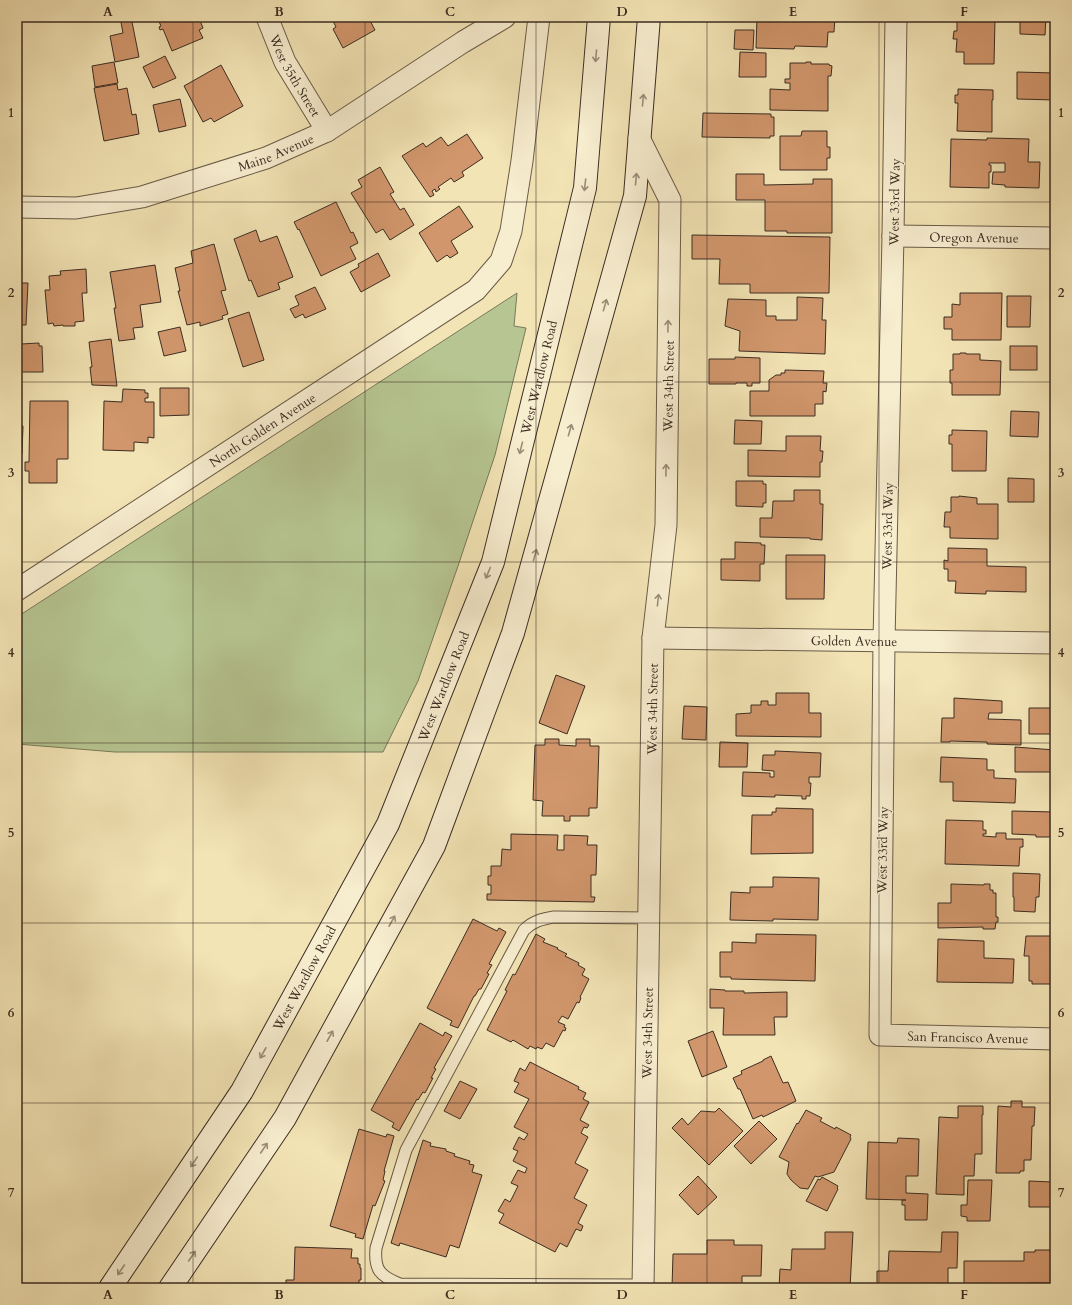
<svg xmlns="http://www.w3.org/2000/svg" width="1072" height="1305" font-family="Cardo,serif">
<style>
.green{fill:#b6c591;stroke:#79795a}
.building{fill:#d1966c;stroke:#3c2d22}
.lines{fill:none;stroke-linecap:round;stroke-linejoin:round}
.lane-casing{stroke:#6a5b47;stroke-width:13}
.street-casing{stroke:#6a5b47;stroke-width:23}
.secondary-casing{stroke:#3c2d22;stroke-width:24}
.lane{stroke:#f7edcf;stroke-width:11}
.street{stroke:#f7edcf;stroke-width:21}
.secondary{stroke:#f7edcf;stroke-width:22}
.oneway{stroke:#9a8d78}
.grid{fill:none;stroke:#3c2d22;stroke-width:1;stroke-opacity:0.55}
.labels{text-anchor:middle;stroke-width:3;stroke-linejoin:round;paint-order:stroke}
.street-label{font-size:13px;fill:#3c2d22;stroke:#f7edcf}
.neatline{fill:none;stroke:#3c2d22;stroke-width:1.5}
.grid-label{font-size:13px;text-anchor:middle;font-weight:bold;fill:#3c2d22}
</style>
<rect width="100%" height="100%" fill="#f3e4b5"/>
<filter id="stains"><feTurbulence type="fractalNoise" baseFrequency=".005" numOctaves="4"/><feColorMatrix values="0 0 0 0 .2 0 0 0 0 .09 0 0 0 0 .02 0 0 0 .5 -.17"/></filter>
<radialGradient id="worn" r=".72"><stop offset=".6" stop-color="#630" stop-opacity="0"/><stop offset="1" stop-color="#630" stop-opacity=".3"/></radialGradient>
<polygon class="green" points="517,293 514,326 526,328 495,455 458,566 418,681 383,752 115,752 17,744 17,617"/>
<g class="building">
<polygon points="120,17 131,17 139,57 115,62 110,36 123,33"/>
<polygon points="157,17 193,17 194,20 199,18 203,28 199,30 203,38 172,51 163,29 160,30 159,27 161,26"/>
<polygon points="331,17 368,17 375,30 343,48 333,29 336,27"/>
<polygon points="757,17 835,17 834,32 828,32 827,47 795,46 794,49 756,48"/>
<polygon points="1020,17 1046,17 1045,35 1020,34"/>
<polygon points="957,19 995,19 994,64 964,64 964,52 956,52 957,39 953,39 954,31 957,31"/>
<polygon points="735,30 754,30 753,50 734,49"/>
<polygon points="740,52 766,53 766,77 739,77"/>
<polygon points="165,56 176,78 153,88 143,67"/>
<polygon points="114,62 118,83 95,87 92,66"/>
<polygon points="806,62 811,62 811,64 829,64 829,65 832,66 831,76 828,76 828,111 770,110 770,89 790,90 790,83 785,83 785,79 790,79 790,63 806,63"/>
<polygon points="221,65 243,106 214,122 211,118 203,122 184,86"/>
<polygon points="1017,72 1055,73 1055,100 1017,99"/>
<polygon points="117,84 118,90 127,88 132,115 136,114 139,134 104,141 94,88"/>
<polygon points="958,89 993,90 993,100 992,100 992,132 957,131 958,103 955,103 955,95 958,95"/>
<polygon points="180,99 186,126 159,132 153,105"/>
<polygon points="703,113 771,114 771,117 774,117 774,136 770,136 770,138 702,137"/>
<polygon points="802,131 827,131 827,147 830,147 830,158 827,158 827,170 780,170 780,136 801,136"/>
<polygon points="467,134 483,158 462,172 464,176 454,182 451,178 438,187 440,189 436,192 435,189 432,191 434,195 430,197 402,156 423,143 426,147 441,137 448,146"/>
<polygon points="987,138 1029,139 1028,162 1040,162 1039,188 1005,187 1005,185 992,184 993,172 1005,172 1005,163 989,163 989,165 991,165 991,172 989,172 989,188 950,187 951,139 987,140"/>
<polygon points="380,167 394,192 390,194 400,210 404,208 414,225 390,240 383,229 376,233 351,193 362,187 358,180"/>
<polygon points="736,174 764,174 764,185 813,184 813,179 832,179 832,233 787,233 787,231 765,231 765,200 736,200"/>
<polygon points="336,202 351,233 353,232 358,243 350,247 356,259 321,276 299,229 298,230 294,222"/>
<polygon points="459,206 473,227 451,241 458,253 450,258 447,255 437,262 419,233"/>
<polygon points="256,230 260,242 277,236 293,277 278,283 280,289 258,297 251,280 249,281 234,239"/>
<polygon points="692,235 830,237 829,293 750,293 750,284 719,284 720,259 692,259"/>
<polygon points="214,244 226,290 221,291 228,314 222,316 223,319 200,326 200,322 187,325 178,291 180,291 175,268 193,263 191,251"/>
<polygon points="378,253 390,276 361,292 350,272 359,267 358,264"/>
<polygon points="155,265 161,302 140,305 143,327 133,328 135,339 119,341 114,308 116,308 110,272"/>
<polygon points="86,269 87,293 82,293 84,321 75,322 75,326 63,326 63,325 54,326 53,323 48,324 45,290 50,290 49,276 61,275 60,271"/>
<polygon points="17,283 28,283 26,325 17,325"/>
<polygon points="315,287 326,309 305,318 303,314 295,318 290,309 299,305 295,296"/>
<polygon points="960,293 1002,293 1001,340 952,340 952,329 944,329 944,317 952,317 952,304 960,305"/>
<polygon points="1007,296 1031,296 1030,327 1007,327"/>
<polygon points="797,297 823,298 822,320 826,320 825,354 739,351 740,331 725,326 728,299 766,300 766,316 776,316 776,320 797,320"/>
<polygon points="249,312 264,360 243,367 228,319"/>
<polygon points="180,327 186,351 164,356 158,332"/>
<polygon points="111,339 117,386 92,385 90,367 92,367 89,342"/>
<polygon points="39,343 39,346 42,346 43,372 21,372 21,367 17,367 17,346 21,346 21,344"/>
<rect x="1010" y="346" width="27" height="24"/>
<polygon points="960,353 966,353 966,354 980,354 980,360 1001,361 1000,395 952,395 952,383 950,383 950,370 953,370 953,354 960,354"/>
<polygon points="735,357 760,358 760,383 752,383 752,386 747,386 747,383 736,383 736,384 709,384 709,359 735,359"/>
<polygon points="785,370 824,371 823,383 827,383 826,392 823,391 823,404 815,404 815,416 750,416 750,391 769,391 769,380 776,375 781,375 781,373 785,373"/>
<polygon points="160,388 189,388 189,415 160,416"/>
<polygon points="123,389 145,390 145,393 148,393 148,398 145,398 145,402 154,402 154,438 148,437 148,443 134,442 134,451 103,450 104,401 122,402"/>
<polygon points="30,401 68,401 68,459 57,459 57,483 29,483 29,471 25,471 25,462 29,462"/>
<polygon points="1011,411 1039,412 1038,437 1010,436"/>
<polygon points="735,420 762,421 761,444 734,444"/>
<polygon points="17,426 23,426 22,454 17,454"/>
<polygon points="952,430 987,431 986,471 952,471 952,444 949,444 949,435 952,435"/>
<polygon points="786,436 821,436 820,451 823,451 822,462 820,462 820,477 748,476 748,450 786,451"/>
<polygon points="17,470 20,470 19,515 17,515"/>
<polygon points="1008,478 1034,479 1034,502 1008,502"/>
<polygon points="736,481 763,481 763,484 766,484 766,503 763,503 763,507 736,506"/>
<polygon points="794,490 820,490 820,504 823,504 822,540 810,539 810,538 760,537 760,518 772,518 773,501 794,501"/>
<polygon points="959,496 977,498 977,504 998,504 998,539 950,538 950,527 944,527 945,512 951,512 951,497 959,497"/>
<polygon points="735,542 761,543 761,545 765,545 764,564 760,564 760,581 721,580 721,559 735,559"/>
<polygon points="948,548 987,549 987,566 1026,567 1026,592 986,591 986,594 955,593 956,581 948,581 948,569 944,569 944,560 948,561"/>
<polygon points="786,555 825,555 824,599 786,599"/>
<polygon points="556,675 585,686 567,734 539,723"/>
<polygon points="776,693 809,693 809,713 821,713 821,737 736,736 736,714 751,713 751,705 761,705 761,701 768,701 768,705 776,705"/>
<polygon points="954,698 1002,701 1002,713 989,713 988,719 1021,720 1021,745 987,744 987,742 950,741 950,742 941,742 942,718 954,718"/>
<polygon points="684,706 707,707 706,740 682,739"/>
<polygon points="1029,708 1052,708 1051,734 1029,734"/>
<polygon points="545,739 559,739 559,745 576,746 576,739 590,739 590,746 599,746 597,808 589,808 589,816 570,816 570,821 564,821 564,816 542,816 543,801 533,800 535,745 545,745"/>
<polygon points="720,742 748,743 747,767 719,767"/>
<polygon points="1015,747 1055,750 1055,772 1015,772"/>
<polygon points="775,751 821,753 820,777 809,777 809,783 811,783 810,796 806,796 806,799 802,799 802,796 775,795 775,797 742,796 743,772 770,773 770,777 774,777 774,771 762,770 763,755 775,755"/>
<polygon points="941,757 987,759 987,770 994,770 994,778 1016,779 1015,803 953,801 953,782 940,782"/>
<polygon points="776,808 813,809 813,853 751,854 752,815 772,815 772,812 776,812"/>
<polygon points="1012,811 1055,812 1055,837 1036,837 1036,835 1012,834"/>
<polygon points="946,820 983,821 983,830 986,830 986,834 983,834 983,836 996,837 996,833 1006,833 1006,839 1023,839 1023,847 1020,847 1019,866 945,864"/>
<polygon points="511,834 558,835 557,850 564,850 564,835 588,836 587,845 597,845 596,875 591,875 591,897 595,897 594,902 487,900 487,894 491,894 491,885 488,885 488,876 491,876 491,866 501,866 502,849 511,850"/>
<polygon points="1013,873 1040,874 1039,897 1036,897 1035,912 1014,911 1014,897 1013,897"/>
<polygon points="773,877 819,878 818,920 773,919 773,921 730,920 731,892 750,893 750,887 773,887"/>
<polygon points="951,884 984,885 984,884 990,884 990,890 993,890 993,893 996,893 996,917 998,917 998,922 996,922 995,929 983,929 983,927 938,928 938,903 951,903"/>
<polygon points="473,919 497,931 499,928 506,932 489,964 492,965 487,973 489,974 481,989 479,989 475,996 474,996 458,1028 450,1025 452,1021 427,1008"/>
<polygon points="536,934 545,939 543,942 558,948 557,949 567,954 565,956 579,963 578,965 585,969 582,975 589,979 580,997 581,998 579,1003 577,1002 568,1019 562,1016 558,1022 565,1025 564,1027 566,1028 565,1031 563,1030 554,1047 546,1043 542,1049 537,1047 536,1049 530,1046 528,1049 513,1040 511,1042 487,1030 507,991 505,990 513,974 515,975"/>
<polygon points="756,934 816,935 815,981 731,979 731,977 720,977 720,952 732,952 732,942 756,943"/>
<polygon points="1026,936 1053,936 1053,981 1051,981 1051,984 1032,984 1032,981 1029,981 1029,956 1024,956"/>
<polygon points="938,939 984,941 984,958 1014,959 1013,983 937,982"/>
<polygon points="710,989 725,990 725,991 744,991 744,993 787,992 787,1017 774,1017 775,1035 723,1035 724,1008 710,1008"/>
<polygon points="420,1023 443,1036 445,1032 452,1036 434,1068 436,1069 431,1078 433,1078 425,1093 423,1092 418,1100 417,1099 399,1131 392,1127 394,1123 371,1110"/>
<polygon points="713,1031 727,1067 702,1077 688,1041"/>
<polygon points="771,1056 783,1083 788,1082 796,1101 763,1117 762,1115 753,1119 740,1089 738,1089 733,1078 742,1074 741,1071 763,1061 763,1060"/>
<polygon points="530,1062 579,1087 578,1089 586,1093 583,1099 589,1102 580,1120 589,1125 587,1128 584,1127 581,1133 588,1137 575,1163 588,1170 574,1198 587,1205 578,1223 583,1226 581,1231 576,1229 567,1247 560,1243 555,1252 499,1223 504,1214 498,1211 505,1199 510,1202 518,1186 511,1183 518,1170 525,1173 527,1168 513,1161 518,1151 513,1149 519,1137 524,1140 528,1134 514,1127 529,1099 514,1092 519,1083 514,1081 520,1068 525,1071"/>
<polygon points="460,1081 477,1089 460,1119 444,1111"/>
<polygon points="1011,1101 1022,1101 1022,1107 1035,1107 1034,1126 1032,1126 1031,1160 1024,1160 1024,1171 1020,1171 1020,1173 996,1173 998,1106 1011,1107"/>
<polygon points="958,1106 983,1106 983,1115 982,1115 982,1154 975,1154 974,1176 964,1176 964,1195 936,1194 939,1117 958,1118"/>
<polygon points="719,1108 743,1131 709,1165 672,1128 682,1118 688,1125 701,1111 715,1112"/>
<polygon points="806,1110 822,1118 820,1121 835,1129 836,1127 851,1135 850,1137 851,1139 834,1172 818,1177 815,1176 808,1189 800,1188 791,1180 787,1174 789,1162 779,1157 797,1123 798,1124"/>
<polygon points="759,1121 777,1139 751,1164 734,1146"/>
<polygon points="359,1129 386,1137 387,1134 394,1136 384,1171 385,1171 383,1180 385,1181 375,1206 373,1205 363,1239 355,1237 356,1234 330,1226"/>
<polygon points="898,1138 919,1139 918,1176 906,1176 906,1193 928,1194 927,1220 905,1220 905,1205 902,1205 902,1200 906,1200 866,1199 868,1142 897,1143"/>
<polygon points="423,1140 431,1143 430,1146 446,1149 446,1151 455,1154 454,1156 470,1161 469,1164 474,1165 472,1172 482,1175 459,1248 450,1245 446,1257 400,1243 399,1246 391,1243"/>
<polygon points="698,1176 717,1197 698,1215 679,1195"/>
<polygon points="822,1177 838,1186 837,1188 838,1189 827,1211 806,1201 818,1179 820,1180"/>
<polygon points="968,1180 992,1180 990,1221 967,1221 967,1217 961,1216 961,1205 967,1205"/>
<polygon points="1029,1181 1053,1182 1052,1207 1029,1207"/>
<polygon points="825,1232 853,1232 850,1288 779,1288 780,1269 791,1270 792,1249 825,1249"/>
<polygon points="942,1232 958,1232 957,1268 948,1268 948,1288 877,1288 877,1271 888,1271 889,1251 941,1252"/>
<polygon points="707,1240 734,1240 734,1245 762,1245 761,1276 742,1276 742,1288 672,1288 673,1254 707,1254"/>
<polygon points="295,1247 352,1249 351,1258 358,1258 358,1264 360,1264 360,1268 361,1268 361,1280 359,1280 359,1285 350,1285 350,1288 286,1288 286,1280 294,1280"/>
<polygon points="1035,1250 1050,1250 1050,1252 1052,1252 1052,1283 1029,1283 1029,1288 964,1288 964,1261 1024,1261 1024,1252 1035,1252"/>
</g>
<g class="lines">
<defs>
<path id="lane" d="M644,1285L400,1284C380,1276 374,1270 376,1248L406,1150L524,930C533,921 542,919 554,917L649,918"/>
<g id="street">
<path id="s1" d="M267,17L285,62L327,131"/>
<path id="s2" d="M896,17L893,236L884,641L880,1035L1055,1039"/>
<polyline points="639,138 670,200 666,525 653,638 643,1288"/>
<path id="s3" d="M17,207L76,208L142,197L266,158L327,131L463,42L505,17"/>
<path id="s4" d="M893,236L1055,238"/>
<path id="s5" d="M17,590L476,290L501,261L511,231L522,161L539,17"/>
<path id="s6" d="M653,638L1055,643"/>
</g>
<g id="secondary">
<path id="s7" d="M110,1288L242,1091L388,824L493,562L585,188L599,17"/>
<polyline points="170,1288 285,1118 434,846 513,633 635,196 649,17"/>
</g>
</defs>
<use href="#lane" class="lane-casing"/>
<use href="#street" class="street-casing"/>
<use href="#secondary" class="secondary-casing"/>
<use href="#lane" class="lane"/>
<use href="#street" class="street"/>
<use href="#secondary" class="secondary"/>
</g>
<defs><path id="oneway-shaft" d="M-6 0H5M1.5-3L5.5 0L1.5 3" fill="none" stroke-width="1.6" stroke-linecap="round" stroke-linejoin="round"/></defs>
<g class="oneway">
<use href="#oneway-shaft" transform="translate(596 56) rotate(95)"/>
<use href="#oneway-shaft" transform="translate(643 100) rotate(-85)"/>
<use href="#oneway-shaft" transform="translate(636 179) rotate(-85)"/>
<use href="#oneway-shaft" transform="translate(585 185) rotate(97)"/>
<use href="#oneway-shaft" transform="translate(605 305) rotate(-74)"/>
<use href="#oneway-shaft" transform="translate(668 326) rotate(-89)"/>
<use href="#oneway-shaft" transform="translate(570 430) rotate(-74)"/>
<use href="#oneway-shaft" transform="translate(521 448) rotate(104)"/>
<use href="#oneway-shaft" transform="translate(666 470) rotate(-89)"/>
<use href="#oneway-shaft" transform="translate(535 555) rotate(-74)"/>
<use href="#oneway-shaft" transform="translate(488 573) rotate(112)"/>
<use href="#oneway-shaft" transform="translate(658 600) rotate(-84)"/>
<use href="#oneway-shaft" transform="translate(392 921) rotate(-61)"/>
<use href="#oneway-shaft" transform="translate(330 1036) rotate(-61)"/>
<use href="#oneway-shaft" transform="translate(263 1053) rotate(119)"/>
<use href="#oneway-shaft" transform="translate(264 1148) rotate(-56)"/>
<use href="#oneway-shaft" transform="translate(194 1162) rotate(124)"/>
<use href="#oneway-shaft" transform="translate(192 1256) rotate(-56)"/>
<use href="#oneway-shaft" transform="translate(121 1270) rotate(124)"/>
</g>
<path class="grid" d="M193,17V1288M365,17V1288M536,17V1288M707,17V1288M879,17V1288M17,202H1055M17,382H1055M17,562H1055M17,743H1055M17,923H1055M17,1103H1055"/>
<g class="labels">
<g class="street-label">
<text dy="5" stroke="none"><textPath href="#s1" startOffset="65">West 35th Street</textPath></text>
<text dy="5" stroke="none"><textPath href="#s3" startOffset="267">Maine Avenue</textPath></text>
<text transform="translate(894 202) rotate(-89)" y="5">West 33rd Way</text>
<text dy="5" stroke="none"><textPath href="#s4" startOffset="81">Oregon Avenue</textPath></text>
<text dy="5" stroke="none"><textPath href="#s7" startOffset="1014">West Wardlow Road</textPath></text>
<text transform="translate(668 386) rotate(-89)" y="5">West 34th Street</text>
<text dy="5" stroke="none"><textPath href="#s5" startOffset="293">North Golden Avenue</textPath></text>
<text transform="translate(887 526) rotate(-89)" y="5">West 33rd Way</text>
<text dy="5" stroke="none"><textPath href="#s6" startOffset="201">Golden Avenue</textPath></text>
<text dy="5" stroke="none"><textPath href="#s7" startOffset="690">West Wardlow Road</textPath></text>
<text transform="translate(652 709) rotate(-89)" y="5">West 34th Street</text>
<text transform="translate(882 850) rotate(-89)" y="5">West 33rd Way</text>
<text dy="5" stroke="none"><textPath href="#s7" startOffset="366">West Wardlow Road</textPath></text>
<text transform="translate(647 1033) rotate(-89)" y="5">West 34th Street</text>
<text dy="5" stroke="none"><textPath href="#s2" startOffset="1106">San Francisco Avenue</textPath></text>
</g>
</g>
<rect width="1072" height="1305" fill="none" stroke="#f3e4b5" stroke-width="44"/>
<rect x="22" y="22" width="1028" height="1261" class="neatline"/>
<g class="grid-label">
<text x="108" y="16">A</text>
<text x="279" y="16">B</text>
<text x="450" y="16">C</text>
<text x="622" y="16">D</text>
<text x="793" y="16">E</text>
<text x="964" y="16">F</text>
<text x="11" y="117">1</text>
<text x="1061" y="117">1</text>
<text x="11" y="297">2</text>
<text x="1061" y="297">2</text>
<text x="11" y="477">3</text>
<text x="1061" y="477">3</text>
<text x="11" y="657">4</text>
<text x="1061" y="657">4</text>
<text x="11" y="837">5</text>
<text x="1061" y="837">5</text>
<text x="11" y="1017">6</text>
<text x="1061" y="1017">6</text>
<text x="11" y="1197">7</text>
<text x="1061" y="1197">7</text>
<text x="108" y="1299">A</text>
<text x="279" y="1299">B</text>
<text x="450" y="1299">C</text>
<text x="622" y="1299">D</text>
<text x="793" y="1299">E</text>
<text x="964" y="1299">F</text>
</g>
<rect width="100%" height="100%" filter="url(#stains)"/>
<rect width="100%" height="100%" fill="url(#worn)"/>
</svg>
